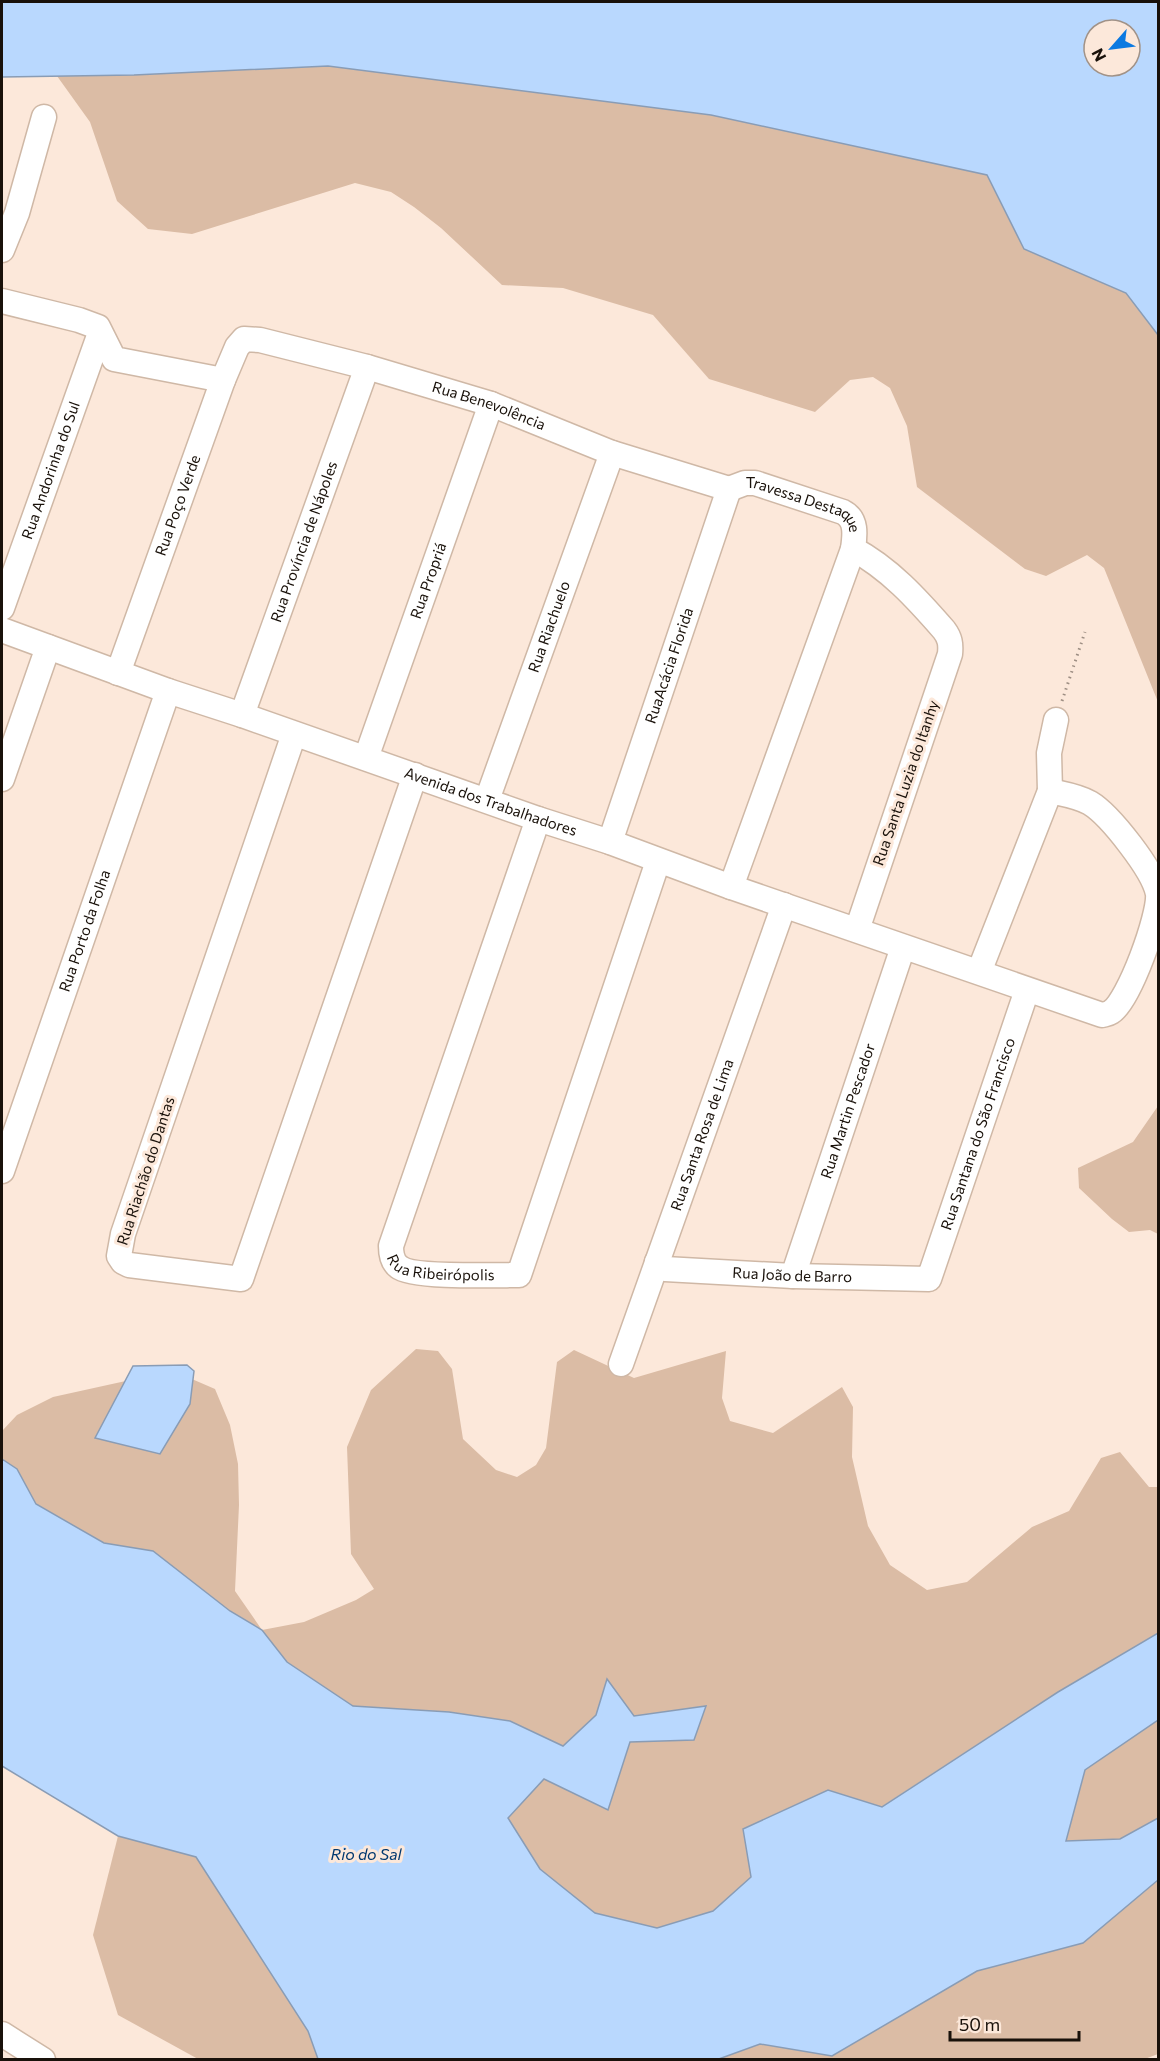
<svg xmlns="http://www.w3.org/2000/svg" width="1160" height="2061" font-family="Commissioner,sans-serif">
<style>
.green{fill:#dbbca5}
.water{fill:#b9d8fe;stroke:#899cb5;stroke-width:1.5;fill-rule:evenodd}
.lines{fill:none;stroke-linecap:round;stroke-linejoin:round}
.minor-casing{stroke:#cfb8a6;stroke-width:27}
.path{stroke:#9d8e83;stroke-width:3;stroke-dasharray:1.5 4.5;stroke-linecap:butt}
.minor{stroke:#fff;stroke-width:24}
.labels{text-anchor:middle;stroke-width:6;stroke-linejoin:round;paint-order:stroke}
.street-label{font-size:15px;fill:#19110a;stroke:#fce8da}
.water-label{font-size:16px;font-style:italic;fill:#00386f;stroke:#fce8da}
</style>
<rect width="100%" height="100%" fill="#fce8da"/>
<g class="green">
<polygon points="328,66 711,115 988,175 1024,249 1126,293 1158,335 1158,702 1104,568 1087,555 1046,576 1025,569 917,487 907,426 890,388 873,377 850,380 815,412 709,379 653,315 563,288 502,285 441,228 414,207 391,192 355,183 192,234 148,229 117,201 90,122 57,76 134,75"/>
<polygon points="1158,1106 1158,1234 1150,1230 1129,1232 1112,1219 1079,1188 1078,1168 1133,1142"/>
<polygon points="416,1349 438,1351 452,1369 463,1439 496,1470 517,1477 536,1465 546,1448 557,1362 574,1350 634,1378 726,1351 722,1398 730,1421 773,1433 842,1387 853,1407 852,1457 868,1526 890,1565 927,1590 967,1582 1032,1527 1069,1511 1101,1458 1120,1452 1149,1487 1158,1487 1158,1633 1058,1692 881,1807 828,1790 752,1877 713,1911 657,1928 595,1913 540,1869 508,1818 544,1778 608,1810 630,1742 694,1740 705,1706 634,1716 607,1680 596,1715 563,1746 510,1721 449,1712 353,1706 287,1662 262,1630 230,1611 153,1551 104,1543 36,1504 17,1469 2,1459 2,1431 17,1415 53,1397 162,1373 178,1373 215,1389 230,1425 238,1464 239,1505 235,1591 262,1630 304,1622 356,1600 374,1589 351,1554 347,1447 371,1390"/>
<polygon points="1158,1720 1158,1818 1120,1839 1066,1841 1085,1770"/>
<polygon points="118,1836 196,1857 308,2031 318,2059 198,2059 118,2015 93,1935"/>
<polygon points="1158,1880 1158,2054 1142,2060 716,2060 760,2044 832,2056 977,1970 1083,1943"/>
</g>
<g class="water">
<path d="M2,2H1158V335L1126,293L1024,249L987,175L711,115L328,66L134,75L2,77ZM1094,30H1130V66H1094Z"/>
<polygon points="187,1365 194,1371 190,1404 160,1454 95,1438 133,1366"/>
<polygon points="2,1459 17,1469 36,1504 104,1543 153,1551 230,1611 262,1630 287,1662 353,1706 449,1712 510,1721 563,1746 596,1715 607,1679 634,1716 706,1706 694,1740 630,1742 608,1810 544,1779 508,1818 540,1869 595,1913 657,1928 713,1911 751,1877 743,1829 828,1790 882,1807 1058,1692 1158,1633 1158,1720 1085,1770 1066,1841 1120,1839 1158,1818 1158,1880 1083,1943 977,1971 832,2056 760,2044 716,2060 318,2059 308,2031 196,1857 118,1836 2,1766"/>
</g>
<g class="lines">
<defs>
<g id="minor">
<polyline points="2,250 17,213 44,117"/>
<polyline points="2,301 79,320 98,327 114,359 223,380"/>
<path id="s1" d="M729,489L745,483H755L843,512C857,519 855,535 853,549L731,887"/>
<path d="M853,549C889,568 917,599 944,630C950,638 951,644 950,654L857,930"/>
<path id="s2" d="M2,608L100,333"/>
<path id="s3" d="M2,630L168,691L242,715L538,819L610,842L731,887L1102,1015C1106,1014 1108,1014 1111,1012C1129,1001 1160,915 1158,894C1154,871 1110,815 1090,803C1078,796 1063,794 1050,791L979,972"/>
<path id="s4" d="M118,673L223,380L237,347L244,339L260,340L367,367L491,404L612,453L729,489"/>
<path id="s5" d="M242,715L367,367"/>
<polyline points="294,734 123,1234 119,1256 123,1262 129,1265 241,1279 415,775"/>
<path id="s6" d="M366,758L491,404"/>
<polyline points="2,779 48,647"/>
<polyline points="1050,791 1049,753 1056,720"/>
<path id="s7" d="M487,800L612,453"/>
<path id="s8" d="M538,819L391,1246C391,1254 392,1262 399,1267C412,1278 498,1275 519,1275L658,861"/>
<path id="s9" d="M610,842L729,489"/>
<path id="s10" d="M2,1171L168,691"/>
<path id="s11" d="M657,1262L665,1269L793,1276L929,1279L1027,990"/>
<path id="s12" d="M793,1276L903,947"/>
<path id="s13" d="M621,1364L784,905"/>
<polyline points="2,2034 43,2060"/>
</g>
</defs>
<use href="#minor" class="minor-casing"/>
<polyline class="path" points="1062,701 1085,632"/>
<use href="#minor" class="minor"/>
</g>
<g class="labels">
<g class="street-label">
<text dy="5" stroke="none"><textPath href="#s4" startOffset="612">Rua Benevolência</textPath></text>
<text dy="5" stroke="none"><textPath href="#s2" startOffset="146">Rua Andorinha do Sul</textPath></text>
<text dy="5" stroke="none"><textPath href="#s4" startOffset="178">Rua Poço Verde</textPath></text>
<text dy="5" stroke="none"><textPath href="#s1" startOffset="81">Travessa Destaque</textPath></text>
<text dy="5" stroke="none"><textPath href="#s5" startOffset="184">Rua Província de Nápoles</textPath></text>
<text dy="5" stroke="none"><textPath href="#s6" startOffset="188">Rua Propriá</textPath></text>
<text dy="5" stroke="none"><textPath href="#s7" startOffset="184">Rua Riachuelo</textPath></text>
<text dy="5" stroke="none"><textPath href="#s9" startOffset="186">RuaAcácia Florida</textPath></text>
<text transform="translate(906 783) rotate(-71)" y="5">Rua Santa Luzia do Itanhy</text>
<text dy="5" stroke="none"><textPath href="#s3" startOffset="518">Avenida dos Trabalhadores</textPath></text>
<text dy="5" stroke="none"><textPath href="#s10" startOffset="254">Rua Porto da Folha</textPath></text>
<text dy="5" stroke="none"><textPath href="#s12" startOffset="174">Rua Martin Pescador</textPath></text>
<text dy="5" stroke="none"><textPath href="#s11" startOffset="428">Rua Santana do São Francisco</textPath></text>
<text dy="5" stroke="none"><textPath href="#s13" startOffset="243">Rua Santa Rosa de Lima</textPath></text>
<text transform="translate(146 1171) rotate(-72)" y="5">Rua Riachão do Dantas</text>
<text dy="5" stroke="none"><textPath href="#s8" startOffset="516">Rua Ribeirópolis</textPath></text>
<text dy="5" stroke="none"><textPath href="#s11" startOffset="138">Rua João de Barro</textPath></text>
</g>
<g class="water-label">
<text x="366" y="1860">Rio do Sal</text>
</g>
</g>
<rect width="1160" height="2061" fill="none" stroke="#19110a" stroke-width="6"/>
<g transform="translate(1112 48) rotate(242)"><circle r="28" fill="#fce8da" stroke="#a19287" stroke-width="1.5"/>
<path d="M0-4.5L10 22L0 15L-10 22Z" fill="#0b79e1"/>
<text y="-9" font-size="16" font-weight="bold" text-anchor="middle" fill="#19110a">N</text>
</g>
<path d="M950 2031v9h129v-9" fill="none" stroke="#19110a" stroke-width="3"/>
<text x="959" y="2031" font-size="18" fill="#19110a" stroke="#fce8da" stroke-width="4.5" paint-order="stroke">50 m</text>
</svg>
